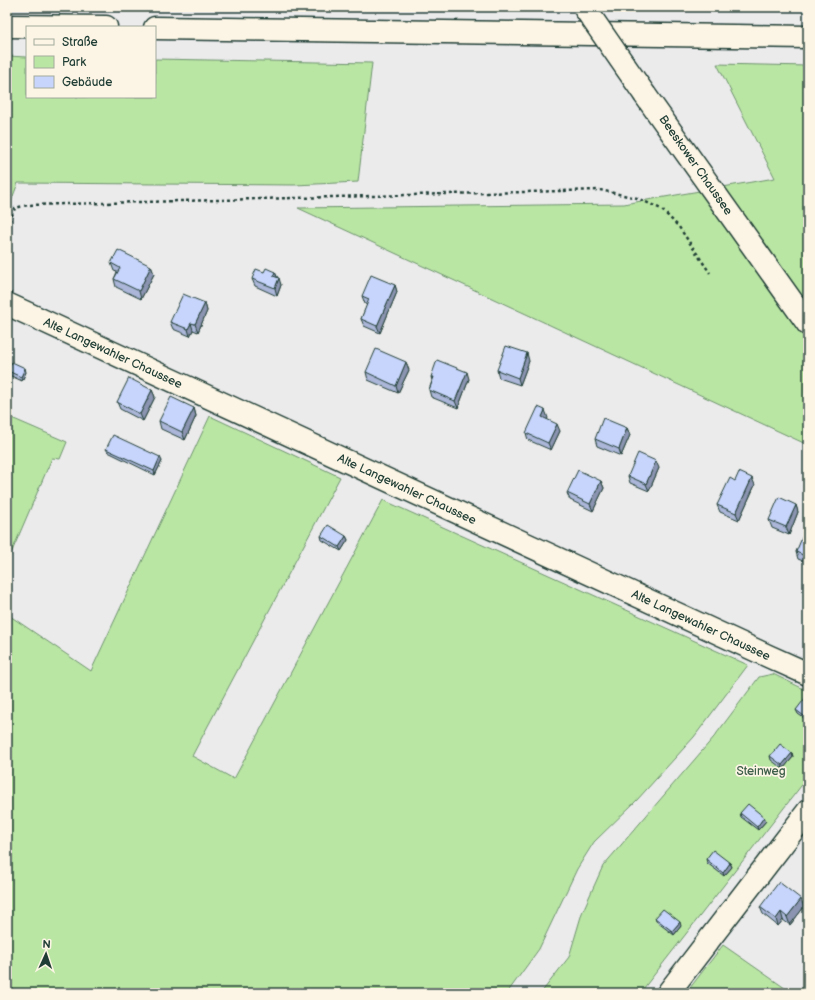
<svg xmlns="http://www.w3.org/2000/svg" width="815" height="1000" font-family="'Balsamiq Sans',sans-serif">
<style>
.green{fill:#bae6a4;stroke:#6c926c}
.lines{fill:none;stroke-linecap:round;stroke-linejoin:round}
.minor-casing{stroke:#1f3d34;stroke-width:25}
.highway-casing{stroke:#1f3d34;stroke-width:25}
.path{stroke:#1f3d34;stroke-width:2.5;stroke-dasharray:3 3;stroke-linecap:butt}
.minor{stroke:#fcf5e5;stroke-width:22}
.highway{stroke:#fcf5e5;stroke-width:22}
.minor-bridge-casing{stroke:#1f3d34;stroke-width:25;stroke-linecap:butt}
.minor-bridge{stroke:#fcf5e5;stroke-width:22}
.wall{fill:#abb6d8;stroke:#1f3d34}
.shaded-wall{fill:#8b94b0;stroke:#1f3d34}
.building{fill:#c7d4fb;stroke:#1f3d34}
.labels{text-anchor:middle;stroke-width:3.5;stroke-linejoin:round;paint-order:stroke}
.street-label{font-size:12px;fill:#1f3d34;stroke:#fcf5e5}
.park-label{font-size:12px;fill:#3e5f4a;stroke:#fcf5e5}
</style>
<rect width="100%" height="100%" fill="#ecebec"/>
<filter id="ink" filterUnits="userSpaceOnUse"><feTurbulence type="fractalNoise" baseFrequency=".025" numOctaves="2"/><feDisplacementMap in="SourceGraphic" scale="8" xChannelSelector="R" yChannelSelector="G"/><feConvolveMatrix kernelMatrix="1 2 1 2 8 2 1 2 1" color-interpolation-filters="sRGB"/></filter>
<g filter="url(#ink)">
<g class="green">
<polygon points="7,56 27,57 27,97 155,97 155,59 372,63 358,182 295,185 18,183 7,212"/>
<polygon points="717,64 808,66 808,445 298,208 624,204 775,178"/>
<polygon points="7,416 67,442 60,459 52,458 7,563"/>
<polygon points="210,416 340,477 192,756 234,779 383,500 748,665 694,737 637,800 594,842 577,869 539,949 507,993 7,993 7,614 91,671"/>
<polygon points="773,674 808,691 808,777 640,993 541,993 569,957 582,913 603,866 714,737 759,677"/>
<polygon points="723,945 792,993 686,993"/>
</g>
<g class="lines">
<defs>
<g id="minor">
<polyline points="645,95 808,324"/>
<polyline points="7,304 768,656 808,674"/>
<polyline points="668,993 808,811"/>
</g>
<g id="highway">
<polyline points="7,26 106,27"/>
<polyline points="155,28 808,37"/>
</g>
</defs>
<use href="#minor" class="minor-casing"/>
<use href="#highway" class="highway-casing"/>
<g class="path">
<polyline points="7,227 15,208 28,205 600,190 637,198 661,209 679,227 710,273"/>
<polyline points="803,342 808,349"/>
</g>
<use href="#minor" class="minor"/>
<use href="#highway" class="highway"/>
<defs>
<polyline id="minor-bridge" points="584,7 645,95"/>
</defs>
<use href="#minor-bridge" class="minor-bridge-casing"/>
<use href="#minor-bridge" class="minor-bridge"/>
</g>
<g class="wall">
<polygon points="111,263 151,266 154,274 141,299 116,287 114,279 117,272 114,271"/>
<polygon points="264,272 275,272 281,285 277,296 255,286 252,279"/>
<polygon points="395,285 397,292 380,333 364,326 361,319 367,305 365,304 362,296"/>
<polygon points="205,303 207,311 198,332 193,330 190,336 173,329 170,322"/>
<polygon points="529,361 520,385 499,378 497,370"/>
<polygon points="409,370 398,393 368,380 366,372"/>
<polygon points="8,371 26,372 22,381 9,375"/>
<polygon points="431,377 469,379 458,408 431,397 429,390 432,381"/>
<polygon points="152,390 155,397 143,421 120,409 117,402"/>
<polygon points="194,408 196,416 185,440 161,429 159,421"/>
<polygon points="548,418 547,419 560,431 551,450 528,440 526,433"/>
<polygon points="627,428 630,435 621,456 597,446 595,439"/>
<polygon points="106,449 162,461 155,475 108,452"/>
<polygon points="659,468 649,491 630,483 628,476"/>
<polygon points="601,481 604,488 593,511 570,500 567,493"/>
<polygon points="735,481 755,485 739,520 720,512 717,505"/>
<polygon points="796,505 798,512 789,535 772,528 769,520"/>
<polygon points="808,527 808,563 798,559 796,552"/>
<polygon points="321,536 346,536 348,540 341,551 322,540"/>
<polygon points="808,699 808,721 798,714 796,710"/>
<polygon points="792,753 793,757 783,769 771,760 770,756"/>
<polygon points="740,813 764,817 766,821 758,830 741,817"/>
<polygon points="706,859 730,863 732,867 724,876 707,863"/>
<polygon points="760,907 804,907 790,925 783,920 778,926 763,914"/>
<polygon points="655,918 681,926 674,935 657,922"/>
</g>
<g class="shaded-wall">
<polygon points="151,266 154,274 141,299 139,291"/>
<polygon points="275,272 278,279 273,276"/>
<polygon points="279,278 281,285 277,296 275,288"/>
<polygon points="395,285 397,292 380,333 377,326"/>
<polygon points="205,303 207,311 198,332 195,324"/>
<polygon points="191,323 193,330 190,336 188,329"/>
<polygon points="527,353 529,361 520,385 518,378"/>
<polygon points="406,362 409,370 398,393 396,386"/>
<polygon points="25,368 26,372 22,381 21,377"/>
<polygon points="467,372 469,379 458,408 455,401"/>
<polygon points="152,390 155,397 143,421 140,414"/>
<polygon points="194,408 196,416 185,440 182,432"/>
<polygon points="545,410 548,418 545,424 542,417"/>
<polygon points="557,424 560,431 551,450 548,443"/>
<polygon points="627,428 630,435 621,456 619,449"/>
<polygon points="160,457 162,461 155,475 154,471"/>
<polygon points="656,461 659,468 649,491 646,484"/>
<polygon points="752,478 755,485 739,520 736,513"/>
<polygon points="601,481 604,488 593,511 590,504"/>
<polygon points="796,505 798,512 789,535 786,527"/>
<polygon points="346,536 348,540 341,551 339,547"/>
<polygon points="792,753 793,757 783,769 782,765"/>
<polygon points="764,817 766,821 758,830 757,827"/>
<polygon points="730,863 732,867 724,876 723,873"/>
<polygon points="801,899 804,907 790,925 787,917"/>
<polygon points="781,912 783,920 778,926 776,919"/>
<polygon points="680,922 681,926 674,935 672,931"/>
</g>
<g class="building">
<polygon points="118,250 151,266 139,291 114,279 120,268 111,263"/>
<polygon points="266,268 275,272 273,276 279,278 275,288 252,279 256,269 264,272"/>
<polygon points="371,275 395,285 377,326 361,319 369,299 362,296"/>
<polygon points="183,294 205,303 195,324 191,323 188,329 170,322"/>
<polygon points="506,346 527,353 518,378 497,370"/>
<polygon points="376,349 406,362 396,386 366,372"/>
<polygon points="437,360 467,372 455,401 429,390 434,377 431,377"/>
<polygon points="12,362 25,368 21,377 8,371"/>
<polygon points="129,378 152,390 140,414 117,402"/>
<polygon points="171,397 194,408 182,432 159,421"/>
<polygon points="538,407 545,410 542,417 557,424 548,443 526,433"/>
<polygon points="603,418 627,428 619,449 595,439"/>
<polygon points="113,435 160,457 154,471 106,449"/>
<polygon points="638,453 656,461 646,484 628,476"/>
<polygon points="578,470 601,481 590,504 567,493"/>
<polygon points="739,472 752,478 736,513 717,505 730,478 735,481"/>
<polygon points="779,497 796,505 786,527 769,520"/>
<polygon points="328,525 346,536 339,547 321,536"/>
<polygon points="807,526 808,527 808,557 796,552"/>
<polygon points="806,697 808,699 808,719 796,710"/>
<polygon points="780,744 792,753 782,765 770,756"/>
<polygon points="748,804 764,817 757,827 740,813"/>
<polygon points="713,850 730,863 723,873 706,859"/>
<polygon points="779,882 801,899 787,917 781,912 776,919 760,907"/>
<polygon points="663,909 680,922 672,931 655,918"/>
</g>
</g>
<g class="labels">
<g class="street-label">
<text transform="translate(696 165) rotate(55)" y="4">Beeskower Chaussee</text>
<text transform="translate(113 353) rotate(25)" y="4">Alte Langewahler Chaussee</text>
<text transform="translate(407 489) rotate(25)" y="4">Alte Langewahler Chaussee</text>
<text transform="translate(701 625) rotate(25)" y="4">Alte Langewahler Chaussee</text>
</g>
<g class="park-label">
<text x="761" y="775">Steinweg</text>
</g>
</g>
<rect width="815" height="1000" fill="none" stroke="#fcf5e5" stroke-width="24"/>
<rect x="12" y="12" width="791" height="976" fill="none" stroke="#1f3d34" stroke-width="1.5" filter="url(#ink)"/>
<rect x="26" y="26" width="130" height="72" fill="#fcf5e5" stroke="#a4ab9e"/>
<rect x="34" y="39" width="20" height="6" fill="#fcf5e5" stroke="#a4ab9e"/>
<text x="62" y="46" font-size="12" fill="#1f3d34">Straße</text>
<rect x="34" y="56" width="20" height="12" fill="#bae6a4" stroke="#a4ab9e"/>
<text x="62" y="66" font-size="12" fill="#1f3d34">Park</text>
<rect x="34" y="76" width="20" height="12" fill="#c7d4fb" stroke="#a4ab9e"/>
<text x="62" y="86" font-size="12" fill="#1f3d34">Gebäude</text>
<g transform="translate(46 954) rotate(3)" stroke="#fcf5e5" stroke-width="3" paint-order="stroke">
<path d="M0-3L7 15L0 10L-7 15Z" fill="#1f3d34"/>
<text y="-6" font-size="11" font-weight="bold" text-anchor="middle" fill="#1f3d34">N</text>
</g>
</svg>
